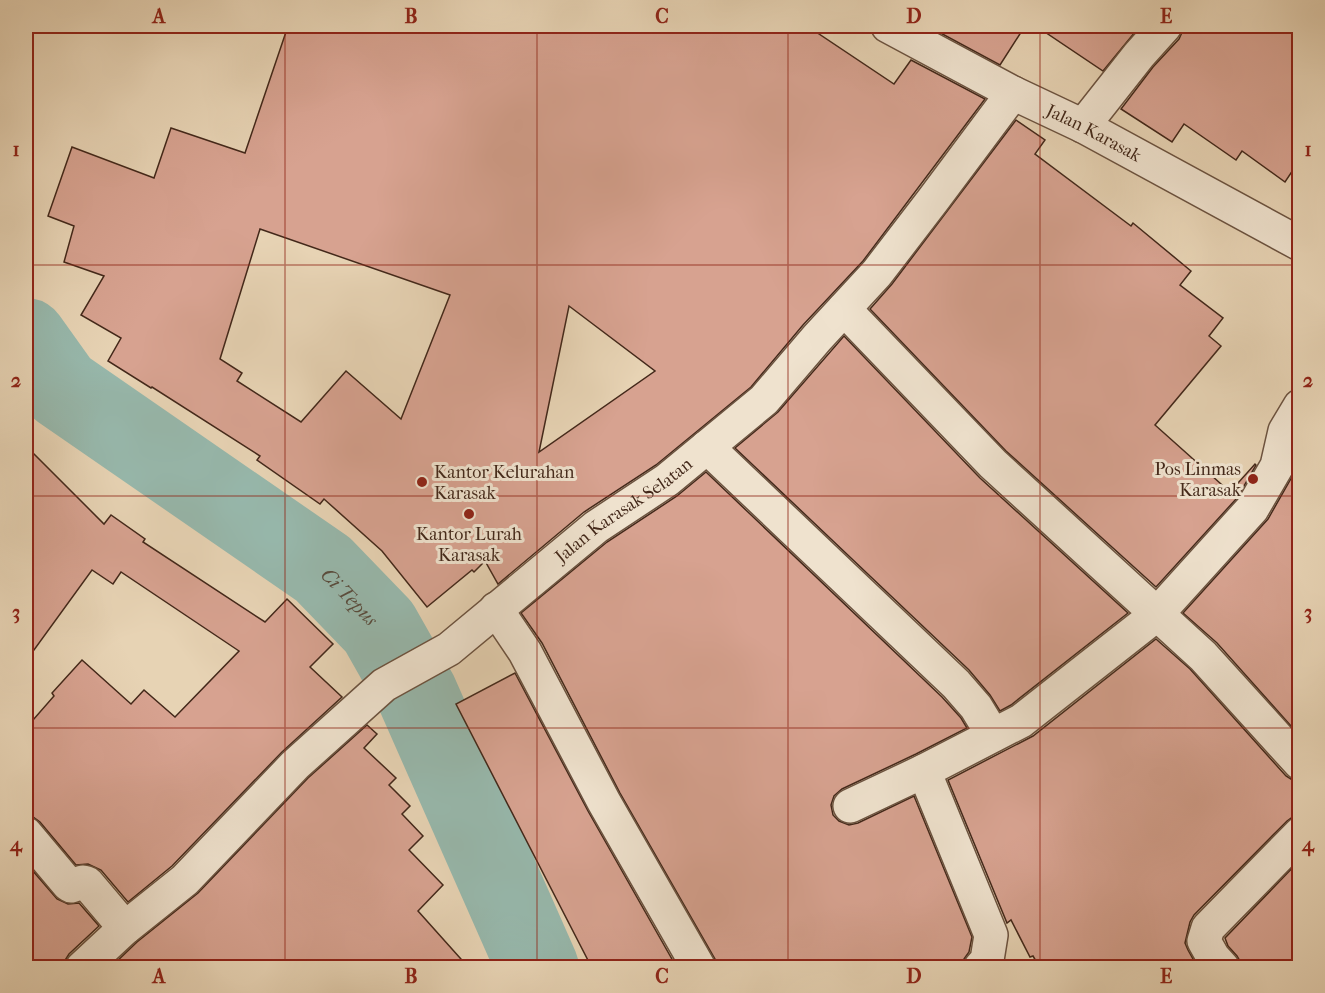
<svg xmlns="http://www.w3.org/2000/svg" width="1325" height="993" font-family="'IM FELL French Canon',serif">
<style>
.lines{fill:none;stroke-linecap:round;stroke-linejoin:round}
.river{stroke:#97b8ac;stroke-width:82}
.building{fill:#d7a290;stroke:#43281a;stroke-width:1.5;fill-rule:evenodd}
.minor-casing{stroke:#6c5340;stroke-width:36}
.minor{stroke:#efe2ce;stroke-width:33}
.grid{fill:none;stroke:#8f2418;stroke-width:1.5;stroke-opacity:0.55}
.poi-dot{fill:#8f2418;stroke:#efe2ce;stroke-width:2}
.labels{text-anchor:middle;stroke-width:6;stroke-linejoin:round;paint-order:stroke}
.street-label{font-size:18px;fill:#43281a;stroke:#efe2ce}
.poi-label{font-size:18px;fill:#43281a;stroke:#efe2ce;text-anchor:end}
.water-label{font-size:20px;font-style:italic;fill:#584c3e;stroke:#efe2ce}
.neatline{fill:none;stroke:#8f2418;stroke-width:2}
.grid-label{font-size:20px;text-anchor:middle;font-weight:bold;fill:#8f2418}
</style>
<rect width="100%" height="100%" fill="#e7d3b4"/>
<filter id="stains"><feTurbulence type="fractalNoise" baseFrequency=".00333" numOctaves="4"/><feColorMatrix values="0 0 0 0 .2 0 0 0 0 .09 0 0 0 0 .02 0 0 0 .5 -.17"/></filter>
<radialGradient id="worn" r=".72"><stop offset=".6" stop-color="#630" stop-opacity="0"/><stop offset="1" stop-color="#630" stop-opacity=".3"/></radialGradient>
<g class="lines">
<path class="river" id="s1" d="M26,339L61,388L323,569L379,627L417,694L538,968"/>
</g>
<g class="building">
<path d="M288,26H807L894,84L911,60L985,99L863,261L803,325L751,387L656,465L584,512L498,584L485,561L474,572L472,570L427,607L382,551L324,499L320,504L257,460L260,456L152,387L151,388L108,361L121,338L81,315L104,276L64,262L74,226L48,216L72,147L154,178L171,128L245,153ZM260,229L450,295L401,419L346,371L301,422L237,381L242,373L220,359ZM569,306L655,371L539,452Z"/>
<polygon points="935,26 1025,26 1000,65 933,29"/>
<polygon points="1036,26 1140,26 1103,71"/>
<polygon points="1183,26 1299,26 1299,161 1285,182 1242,151 1236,160 1184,124 1172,142 1121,109 1153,67 1179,39 1183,30"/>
<polygon points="1016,120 1045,140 1035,154 1131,226 1133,223 1191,271 1180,285 1223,318 1209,336 1221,346 1155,425 1230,492 1255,464 1256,465 1237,498 1156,587 1006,451 870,309 892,284"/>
<polygon points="844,336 980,478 1128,613 1011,705 1000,711 990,695 969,670 735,448 778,412"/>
<polygon points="26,446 104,524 111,515 145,539 143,542 265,622 287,599 333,644 310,667 342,697 282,752 172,866 128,902 101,870 88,864 76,865 40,822 33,817 26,816 26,728 54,696 52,693 82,660 131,704 144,690 175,717 239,651 121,572 113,584 92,570 26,661"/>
<polygon points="1299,452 1299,735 1217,643 1183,613 1268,519 1293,475"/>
<polygon points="706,472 942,697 961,718 967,728 916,754 842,789 834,796 831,805 833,815 839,821 849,825 858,823 914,796 972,937 969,952 964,959 954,968 718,968 715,959 620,793 542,643 521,613 607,542 677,496"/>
<polygon points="1156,639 1190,669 1286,776 1294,781 1299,781 1299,816 1294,816 1287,821 1194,915 1190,922 1185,943 1188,950 1198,968 1040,968 1033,956 1030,957 1011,920 1007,923 948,780 1033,736"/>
<polygon points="515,673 588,811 677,968 592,968 456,704"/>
<polygon points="367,725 377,734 364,748 396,778 389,785 410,806 402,814 423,836 409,850 443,885 418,911 469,968 110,968 137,942 198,893 308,778"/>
<polygon points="1299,861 1299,968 1241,968 1241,963 1237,956 1228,946 1225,938"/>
<polygon points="26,863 57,899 68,904 79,903 99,926 69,954 64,962 64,968 26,968"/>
</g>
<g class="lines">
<defs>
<g id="minor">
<path id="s2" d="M888,26L1013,93L1083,126L1300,244"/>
<polyline points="1083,126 1139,55 1165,26"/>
<polyline points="844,309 993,464 1203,656 1300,763"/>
<polyline points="707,447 956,684 976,707 993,735"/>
<polyline points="496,609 525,652 604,802 699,968"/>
<polyline points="924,771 991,935 987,960 980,968"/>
<polyline points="850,806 924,771 1021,721 1156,615 1252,509 1277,466 1285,431 1300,406"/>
<polyline points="26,834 68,884 71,886 83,882 87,883 125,928"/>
<path id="s3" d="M82,968L125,928L185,880L295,765L384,685L449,649L596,527L667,480L764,400L817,338L877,273L933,200L1013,93"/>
<polyline points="1223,968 1213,957 1204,941 1208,928 1300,834"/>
</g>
</defs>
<use href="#minor" class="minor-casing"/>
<use href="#minor" class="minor"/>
</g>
<path class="grid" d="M285,26V968M537,26V968M788,26V968M1040,26V968M26,265H1300M26,496H1300M26,728H1300"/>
<g class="poi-dot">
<circle cx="1253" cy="479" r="6"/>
<circle cx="422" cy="482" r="6"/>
<circle cx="469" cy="514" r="6"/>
</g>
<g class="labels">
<g class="street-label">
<text dy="6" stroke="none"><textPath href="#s2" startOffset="232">Jalan Karasak</textPath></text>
<text dy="6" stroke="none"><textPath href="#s3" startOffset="712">Jalan Karasak Selatan</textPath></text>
</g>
<g class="poi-label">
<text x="1241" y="475">Pos Linmas<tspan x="1241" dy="21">Karasak</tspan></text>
<text x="434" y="478" text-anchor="start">Kantor Kelurahan<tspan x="434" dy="21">Karasak</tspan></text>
<text x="469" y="540" text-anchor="middle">Kantor Lurah<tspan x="469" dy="21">Karasak</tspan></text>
</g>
<g class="water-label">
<text dy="7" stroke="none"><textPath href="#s1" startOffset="417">Ci Tepus</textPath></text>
</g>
</g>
<rect width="1325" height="993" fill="none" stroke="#e7d3b4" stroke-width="66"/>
<rect x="33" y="33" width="1259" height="927" class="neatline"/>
<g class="grid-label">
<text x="159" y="23">A</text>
<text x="411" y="23">B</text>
<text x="662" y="23">C</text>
<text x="914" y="23">D</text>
<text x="1166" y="23">E</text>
<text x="16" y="156">1</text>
<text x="1308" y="156">1</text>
<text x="16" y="387">2</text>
<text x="1308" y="387">2</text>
<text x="16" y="619">3</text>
<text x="1308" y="619">3</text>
<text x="16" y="851">4</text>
<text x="1308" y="851">4</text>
<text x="159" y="983">A</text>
<text x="411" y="983">B</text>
<text x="662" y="983">C</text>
<text x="914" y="983">D</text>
<text x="1166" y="983">E</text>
</g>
<rect width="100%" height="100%" filter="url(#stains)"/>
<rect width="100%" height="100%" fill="url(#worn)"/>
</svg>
